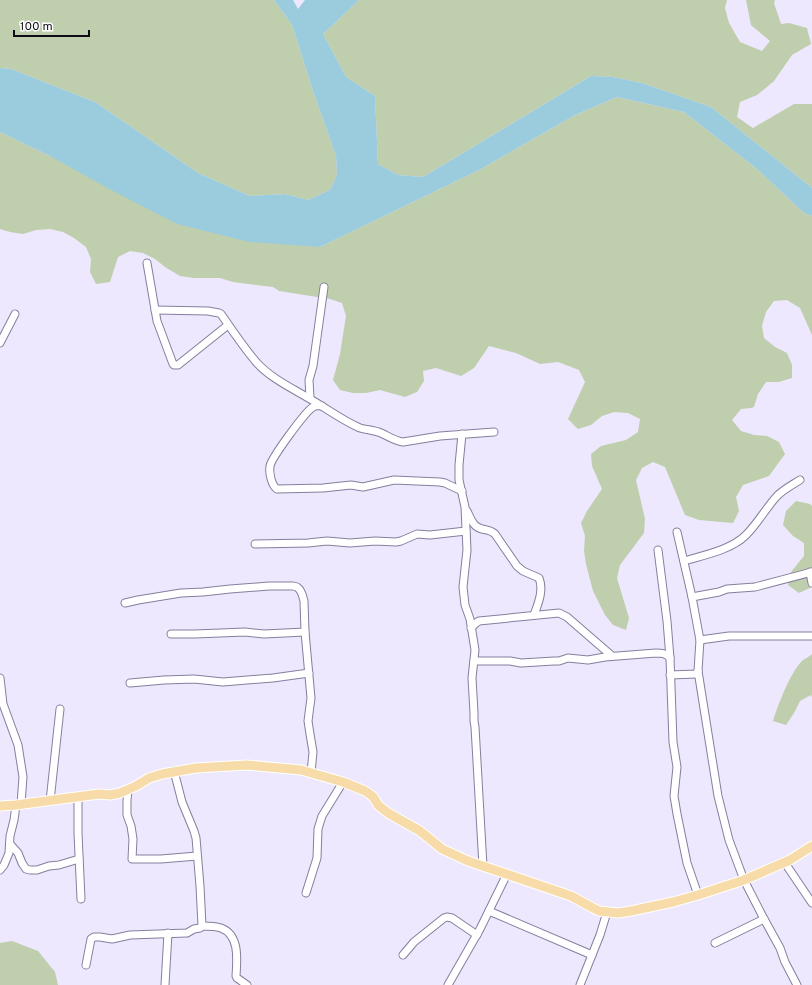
<svg xmlns="http://www.w3.org/2000/svg" width="812" height="985" font-family="Overpass,sans-serif">
<style>
.green{fill:#bfcead}
.water{fill:#9bccde}
.lines{fill:none;stroke-linecap:round;stroke-linejoin:round}
.minor-casing{stroke:#867e9e;stroke-width:9}
.major-casing{stroke:#fff;stroke-width:11}
.minor{stroke:#fff;stroke-width:7}
.major{stroke:#f7dca9;stroke-width:9}
</style>
<rect width="100%" height="100%" fill="#ede8fd"/>
<g class="green">
<polygon points="0,0 274,0 292,25 313,91 336,156 337,175 330,190 308,200 285,194 250,196 198,173 95,102 11,69 0,68"/>
<polygon points="359,0 727,0 725,8 729,23 740,42 762,51 770,41 751,25 746,0 775,0 774,3 781,24 789,23 807,28 811,44 792,55 774,81 757,95 740,102 737,117 753,128 794,104 812,104 812,188 711,107 642,83 613,77 591,76 423,177 398,175 378,164 375,96 346,77 323,34"/>
<polygon points="617,97 684,112 757,169 804,213 812,216 812,335 800,308 787,300 774,301 766,312 762,326 764,338 775,347 787,353 792,365 792,378 779,382 766,382 758,394 754,407 751,408 741,409 732,420 741,431 754,435 767,436 779,442 785,454 769,476 743,485 736,497 739,511 733,523 699,520 685,515 665,467 653,462 642,468 636,480 645,519 644,533 620,565 617,578 629,618 626,630 613,625 605,615 593,591 586,564 584,551 585,536 581,523 587,511 602,489 592,466 591,454 601,446 626,440 638,432 640,419 628,413 614,412 602,416 591,425 578,429 568,419 585,382 579,370 558,362 540,364 516,353 489,346 474,368 461,376 436,368 423,371 424,381 417,392 405,397 380,390 366,393 353,393 340,390 333,380 340,354 346,316 342,303 330,299 279,291 273,287 233,282 220,278 194,278 180,276 165,267 155,259 143,253 130,251 118,257 110,282 96,284 90,272 91,259 86,247 74,238 63,232 50,229 36,230 23,234 10,232 0,229 0,132 50,156 320,247 481,169 575,115"/>
<polygon points="796,501 810,504 812,506 812,587 799,593 788,585 791,572 804,556 804,543 793,536 783,525 786,511"/>
<path d="M812,654V697L811,695L800,701L794,713L786,725L773,721C778,705 790,673 802,661C804,659 809,657 812,654Z"/>
<polygon points="12,941 38,951 55,972 58,985 0,985 0,943"/>
</g>
<polygon class="water" points="274,0 293,0 298,9 305,0 359,0 323,34 346,77 375,96 378,164 398,175 423,177 591,76 613,77 642,83 711,107 812,188 812,216 804,213 757,169 684,112 617,97 575,115 481,169 320,247 249,242 177,224 109,189 50,156 0,132 0,68 11,69 95,102 198,173 250,196 285,194 308,200 330,190 337,175 336,156 313,91 292,25"/>
<g class="lines">
<defs>
<g id="minor">
<polyline points="147,263 157,321 173,364 174,365 178,365 228,325"/>
<path d="M155,310L208,311L219,313L221,314C232,330 244,348 257,363C272,379 292,388 310,399C326,408 343,421 360,428C367,430 374,430 381,433C388,436 395,441 403,442L440,436L494,432"/>
<polyline points="0,343 15,314"/>
<polyline points="310,398 309,380 313,366 324,287"/>
<path d="M322,406C319,406 316,405 313,407C305,412 272,457 270,466C269,472 271,485 277,489L323,488L351,485L363,487L394,480L440,482L445,483L462,491"/>
<polyline points="462,434 459,465 459,480 465,507 467,550 463,587 465,605 470,619 475,650 472,678 474,713 474,721 475,727 483,866"/>
<path d="M467,511C471,519 473,527 482,529C487,530 491,530 495,534L517,566L523,571L539,578C544,590 538,604 534,615"/>
<polyline points="677,532 692,597 700,640 698,671 718,796 729,840 744,880 764,919 780,948 785,962 797,985"/>
<polyline points="255,544 308,543 327,541 350,543 375,541 396,542 401,541 417,534 430,535 466,531"/>
<polyline points="658,550 667,621 670,658 673,742 677,767 674,796 677,814 687,863 698,895"/>
<path d="M684,561C704,555 731,550 746,535C758,523 766,508 777,496C784,489 792,485 800,480"/>
<polyline points="810,572 812,583"/>
<polyline points="692,597 719,592 727,589 755,587 812,572"/>
<polyline points="125,603 138,600 181,593 203,592 230,589 269,586 293,586 297,587 300,590 302,594 304,601 305,632 311,698 308,721 310,734 313,752 311,773"/>
<polyline points="471,628 476,623 479,621 559,613 567,617 612,656"/>
<polyline points="171,634 195,634 245,632 264,634 305,632"/>
<polyline points="700,640 729,636 812,636"/>
<path d="M474,661H510L521,663L554,661H559L568,658L588,660L605,657L656,653C661,653 666,653 670,658"/>
<polyline points="670,675 696,674 698,671"/>
<polyline points="0,678 3,704 18,745 23,777 21,804"/>
<polyline points="130,683 164,680 194,679 223,682 273,678 309,673"/>
<polyline points="174,771 182,802 194,831 196,838 200,886 202,926"/>
<polyline points="128,790 127,800 127,815 131,826 133,839 132,859 161,859 197,856"/>
<polyline points="78,797 78,833 81,899"/>
<polyline points="50,801 60,709"/>
<polyline points="10,844 18,853 22,863 26,869 30,870 37,870 49,866 59,865 79,859"/>
<polyline points="785,863 812,903"/>
<polyline points="0,870 4,865 9,853 10,836 14,820 16,805"/>
<polyline points="306,893 317,858 318,829 322,816 343,782"/>
<polyline points="489,911 592,955"/>
<polyline points="715,943 764,919"/>
<polyline points="403,955 414,942 444,918 447,917 452,918 477,935"/>
<path d="M86,965L91,939L94,937H100L112,939L130,935L187,933L194,929L200,928L202,926C208,926 215,926 221,928C240,935 237,960 236,976L237,978L247,985"/>
<polyline points="165,985 168,933"/>
<polyline points="448,985 480,929 507,874"/>
<polyline points="580,985 600,935 607,912"/>
</g>
<polyline id="major" points="0,806 16,805 99,794 110,795 120,793 136,786 149,778 162,774 196,768 247,765 301,770 343,782 365,791 371,795 374,798 378,805 388,813 420,831 442,849 468,861 571,896 593,908 599,911 618,913 631,911 673,902 698,895 744,880 790,860 812,846"/>
</defs>
<use href="#minor" class="minor-casing"/>
<use href="#major" class="major-casing"/>
<use href="#minor" class="minor"/>
<use href="#major" class="major"/>
</g>
<path d="M14 30v6h75v-6" fill="none" stroke="#0f0b17" stroke-width="2"/>
<text x="20" y="30" font-size="12" fill="#0f0b17" stroke="#ffffff" stroke-width="3" paint-order="stroke">100 m</text>
</svg>
